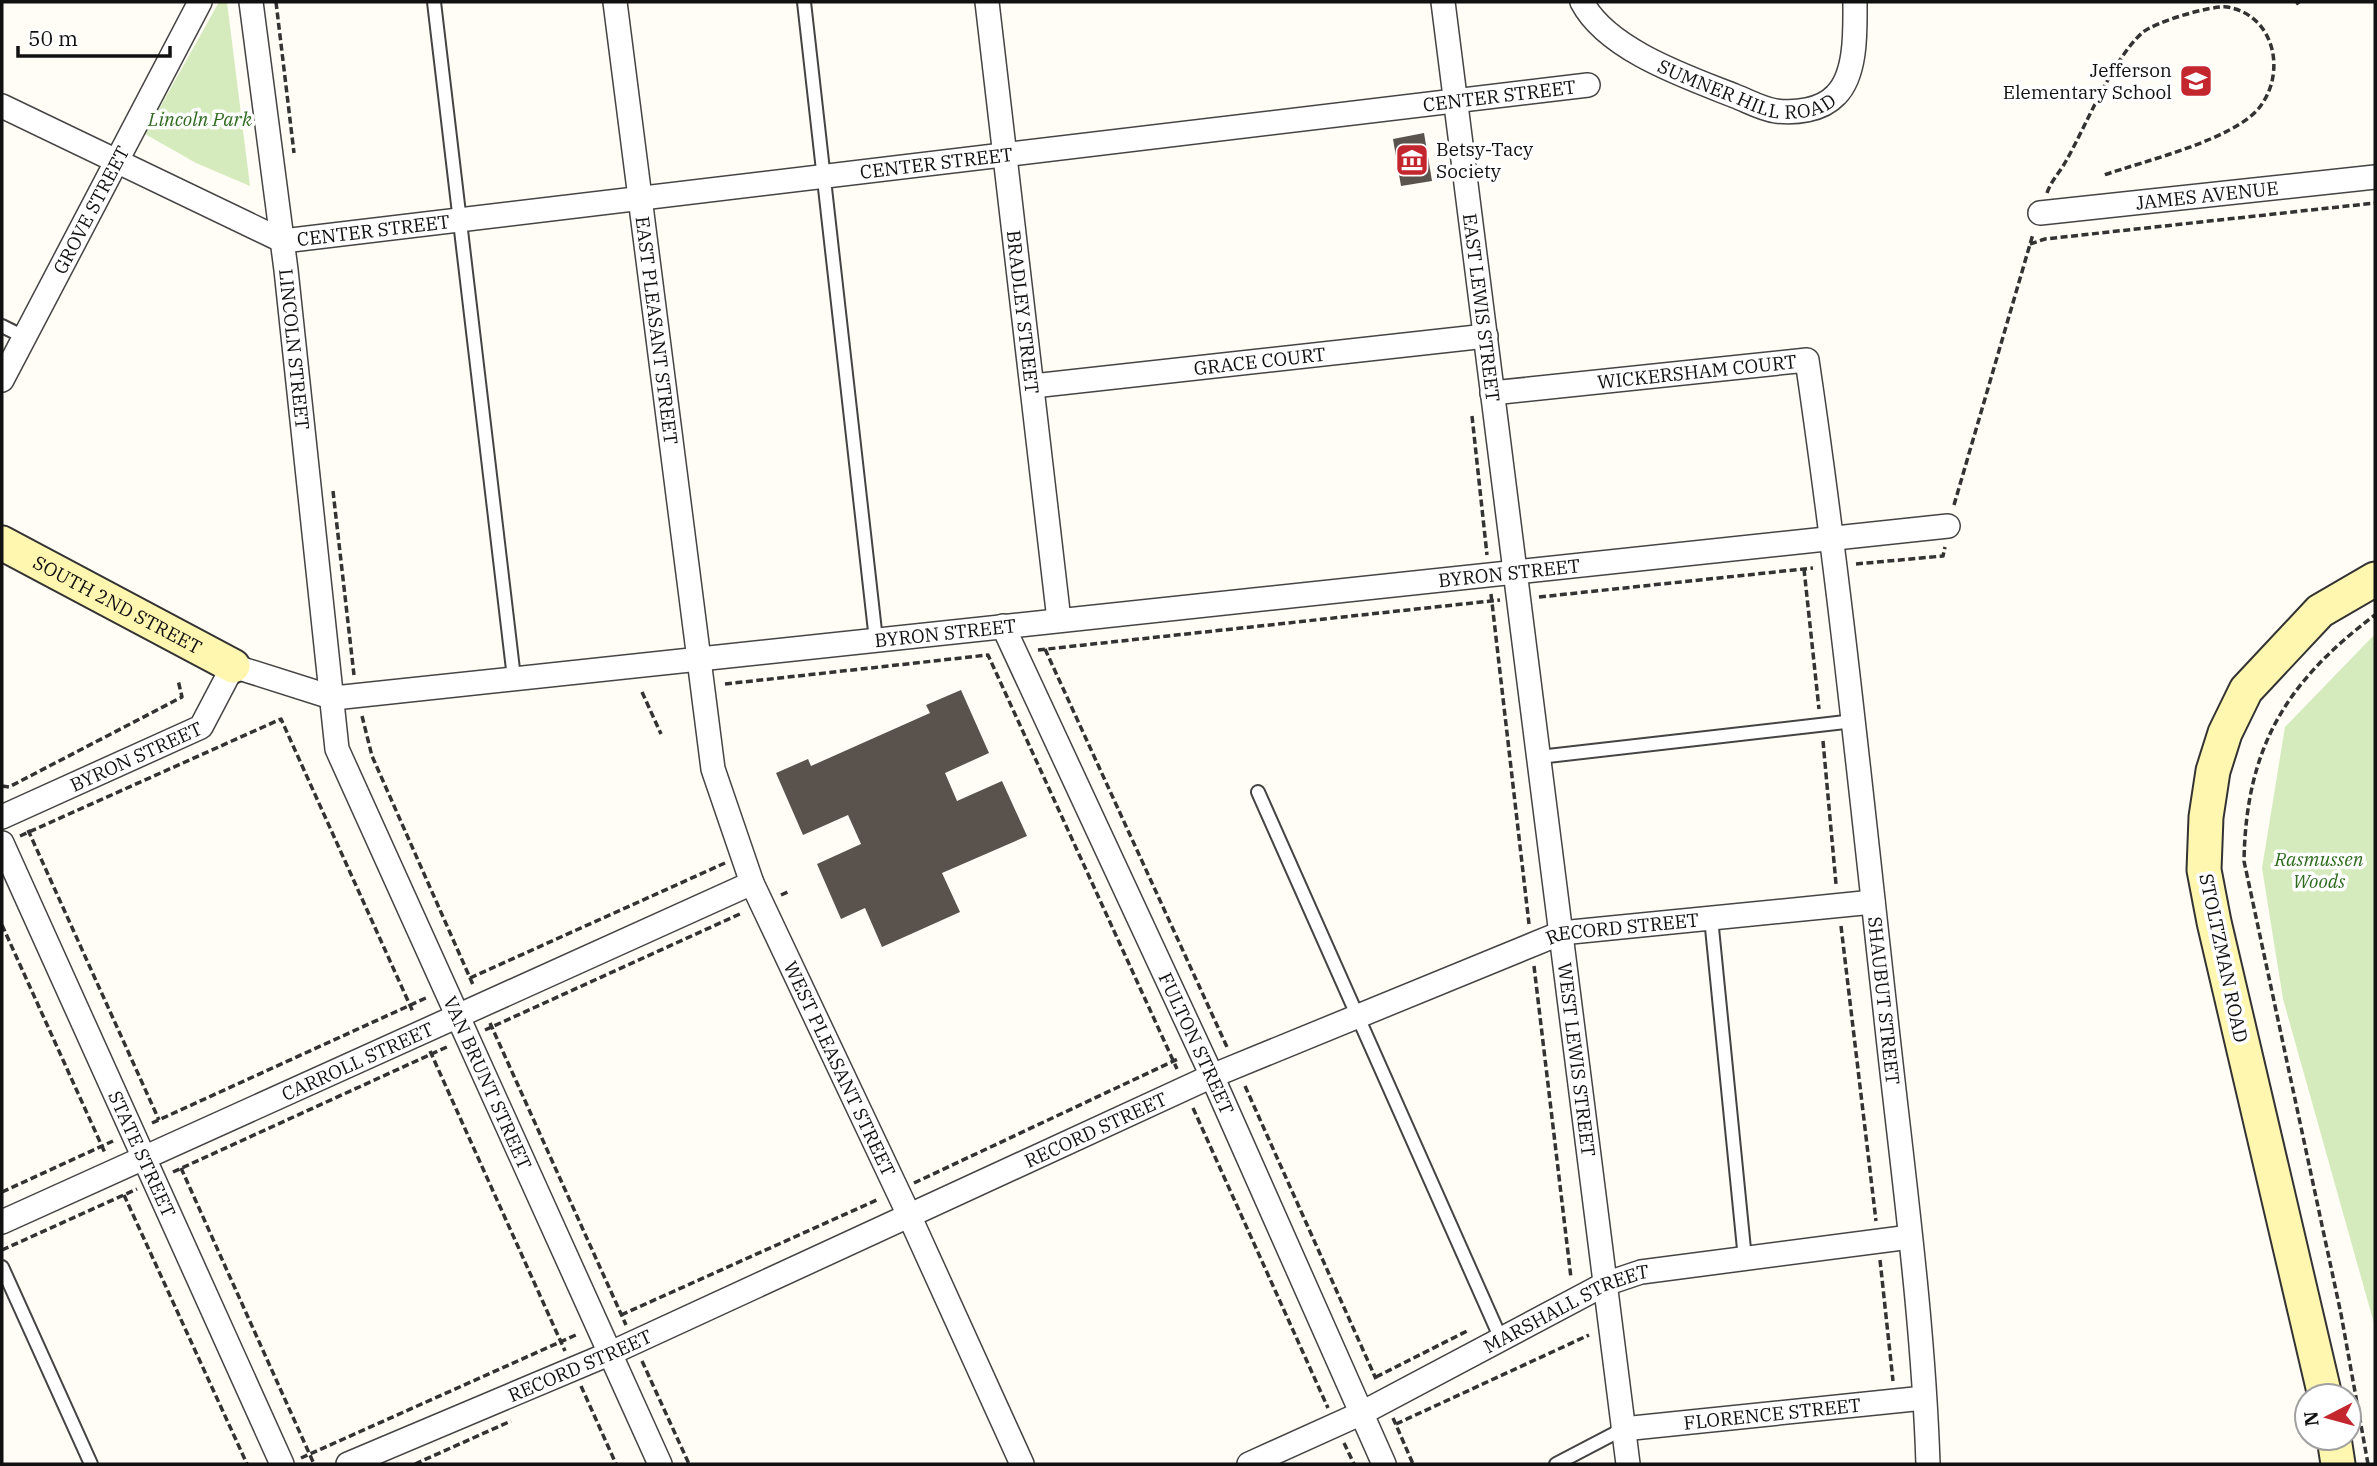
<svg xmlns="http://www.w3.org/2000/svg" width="2377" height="1466" font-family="'IBM Plex Serif',serif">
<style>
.green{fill:#d5ebbd}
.building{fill:#5a524d}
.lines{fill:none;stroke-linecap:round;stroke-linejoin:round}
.lane-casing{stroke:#444;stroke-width:16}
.street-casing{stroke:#444;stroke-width:26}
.secondary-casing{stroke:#333;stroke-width:37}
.path{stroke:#333;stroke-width:3.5;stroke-dasharray:7 3.5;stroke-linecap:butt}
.lane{stroke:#fff;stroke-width:12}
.street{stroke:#fff;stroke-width:23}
.secondary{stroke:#fff6b0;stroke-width:33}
.labels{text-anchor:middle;stroke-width:7;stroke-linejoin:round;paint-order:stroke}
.poi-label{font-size:19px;fill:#111;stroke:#fff;text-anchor:end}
.street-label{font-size:19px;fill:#111;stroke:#fff}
.park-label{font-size:19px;font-style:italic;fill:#2f6b1f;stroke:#fff}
</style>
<rect width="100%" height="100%" fill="#fffdf5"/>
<g class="green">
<polygon points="219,2 227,2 250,186 196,163 145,134"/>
<polygon points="2375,634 2375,1327 2283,999 2262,868 2285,727"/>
</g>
<g class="building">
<polygon points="1424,133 1432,181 1401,186 1393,139"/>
<polygon points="961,690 989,753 945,773 957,801 1002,781 1027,836 942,873 960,912 882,947 865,908 841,919 817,864 861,844 848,815 803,835 776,773 808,759 811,766 930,713 926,705"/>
</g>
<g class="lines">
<defs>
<g id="lane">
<polyline points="434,2 514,678"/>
<polyline points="804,2 876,640"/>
<polyline points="2,326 24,337"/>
<polyline points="1539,757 1854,721"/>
<polyline points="1258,792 1501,1339"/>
<polyline points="1711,918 1745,1259"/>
<polyline points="2,1267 91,1464"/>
<polyline points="1556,1464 1623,1429"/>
</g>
<g id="street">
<path id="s1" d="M251,2L286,270L337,749L660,1464"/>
<path id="s2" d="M615,2L713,769L752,883L908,1213L1022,1464"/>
<path id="s3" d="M987,2L1059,620"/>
<path id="s4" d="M1443,2L1628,1464"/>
<path id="s5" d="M1582,2C1607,50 1687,77 1735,96C1748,101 1762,109 1776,111C1795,113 1821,111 1836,95C1857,74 1855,29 1855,2"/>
<polyline points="2,106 283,241"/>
<path id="s6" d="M2040,213L2375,177"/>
<path id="s7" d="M283,241L1588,85"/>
<path id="s8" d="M2,380L200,2"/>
<path id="s9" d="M1033,386L1486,336"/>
<path id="s10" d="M1492,393L1807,360C1839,576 1861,792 1885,1009C1901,1160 1923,1312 1928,1464"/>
<path id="s11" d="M1003,626L1212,1076L1384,1464"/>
<path id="s12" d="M2,817L201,727L233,666L334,698L1948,526"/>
<path id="s13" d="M2,843L282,1464"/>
<path id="s14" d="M2,1222L752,883"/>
<path id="s15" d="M1623,1429L1924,1398"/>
<path id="s16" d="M348,1464L611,1353L1212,1076L1561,933L1873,902"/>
<path id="s17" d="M1249,1464L1362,1413L1605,1284L1641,1272L1910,1237"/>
</g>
<g id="secondary">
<path id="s18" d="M2,543L233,666"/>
<polyline points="2325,1396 2214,922 2204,870 2206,817 2213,771 2225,733 2246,690 2320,611 2375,579"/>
<polyline points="2334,1438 2338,1464"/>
</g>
</defs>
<use href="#lane" class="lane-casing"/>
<use href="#street" class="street-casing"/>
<use href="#secondary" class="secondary-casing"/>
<g class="path">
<polyline points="276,2 294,153"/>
<polyline points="2296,4 2299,2"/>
<path d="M2047,193C2051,181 2060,172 2066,161C2086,126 2112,60 2142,33C2154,22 2212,5 2227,7C2275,15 2287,73 2259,108C2233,140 2144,161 2104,175"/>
<polyline points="2030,244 2045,239 2375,203"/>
<polyline points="1472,416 1487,555"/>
<polyline points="333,491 354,675"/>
<polyline points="1954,505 2033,234"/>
<polyline points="1856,564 1943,556 1945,547"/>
<polyline points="1804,569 1819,709"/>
<polyline points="1491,594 1529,924"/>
<polyline points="1539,597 1813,568"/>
<polyline points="1045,649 1227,1047"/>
<polyline points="1038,650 1500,600"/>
<polyline points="725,684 988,655 1177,1069"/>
<polyline points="642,692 661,734"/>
<polyline points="362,716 372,756 474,987"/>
<polyline points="1823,741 1836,884"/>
<polyline points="2,786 9,787 182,697 178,680"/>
<polyline points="28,830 159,1120"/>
<polyline points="20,836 281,719 413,1012"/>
<polyline points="781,895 790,891"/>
<polyline points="2,925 105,1153"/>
<polyline points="1841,926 1876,1221"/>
<polyline points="1534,966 1571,1278"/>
<polyline points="470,978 725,863"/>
<polyline points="490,1023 626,1325"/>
<polyline points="485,1030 742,913"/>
<polyline points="430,1051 565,1351"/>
<polyline points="1245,1086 1376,1379"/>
<polyline points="1193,1108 1328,1408"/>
<polyline points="152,1123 428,997"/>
<polyline points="181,1168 314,1464"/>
<polyline points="173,1172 449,1046"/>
<polyline points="914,1183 1180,1058"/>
<polyline points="2,1192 113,1141"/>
<polyline points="124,1195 247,1464"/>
<polyline points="2,1250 137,1189"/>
<polyline points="1880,1260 1893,1381"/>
<polyline points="621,1315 879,1199"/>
<polyline points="642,1361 689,1464"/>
<polyline points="1376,1377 1467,1331"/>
<polyline points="581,1386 616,1464"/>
<polyline points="1393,1418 1413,1464"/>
<polyline points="1396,1424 1589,1335"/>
<polyline points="1344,1443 1354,1464"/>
<polyline points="301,1458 578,1334"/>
<polyline points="415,1464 511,1421"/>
<path d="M2368,1464L2341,1314L2244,861C2246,747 2286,682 2375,615"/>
</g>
<use href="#lane" class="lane"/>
<use href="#street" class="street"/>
<use href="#secondary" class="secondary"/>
</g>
<defs>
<symbol id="school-square" viewBox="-11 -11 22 22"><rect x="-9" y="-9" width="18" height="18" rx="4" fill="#c4262e" stroke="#fff"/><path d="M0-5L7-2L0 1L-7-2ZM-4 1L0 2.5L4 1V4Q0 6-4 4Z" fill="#fff"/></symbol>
<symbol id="museum-square" viewBox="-11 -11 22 22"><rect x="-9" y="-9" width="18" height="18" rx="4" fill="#c4262e" stroke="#fff"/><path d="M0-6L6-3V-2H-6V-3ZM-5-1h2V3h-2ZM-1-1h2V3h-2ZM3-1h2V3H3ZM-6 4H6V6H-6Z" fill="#fff"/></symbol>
</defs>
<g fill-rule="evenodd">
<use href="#school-square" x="2177" y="62" width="38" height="38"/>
<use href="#museum-square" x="1393" y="141" width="38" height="38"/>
</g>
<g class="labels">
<g class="poi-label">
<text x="2172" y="77">Jefferson<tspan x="2172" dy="22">Elementary School</tspan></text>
<text x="1436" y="156" text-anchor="start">Betsy-Tacy<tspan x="1436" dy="22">Society</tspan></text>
</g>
<g class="street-label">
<text dy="7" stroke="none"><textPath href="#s5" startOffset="194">SUMNER HILL ROAD</textPath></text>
<text dy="7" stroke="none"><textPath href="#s7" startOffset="1225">CENTER STREET</textPath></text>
<text dy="7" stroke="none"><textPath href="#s7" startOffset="658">CENTER STREET</textPath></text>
<text dy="7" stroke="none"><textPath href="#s6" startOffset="168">JAMES AVENUE</textPath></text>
<text dy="7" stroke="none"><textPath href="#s8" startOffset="192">GROVE STREET</textPath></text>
<text dy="7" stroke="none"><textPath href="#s7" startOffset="91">CENTER STREET</textPath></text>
<text dy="7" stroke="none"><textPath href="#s4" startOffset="308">EAST LEWIS STREET</textPath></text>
<text dy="7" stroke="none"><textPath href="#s3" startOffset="312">BRADLEY STREET</textPath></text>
<text dy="7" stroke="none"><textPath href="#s2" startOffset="331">EAST PLEASANT STREET</textPath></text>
<text dy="7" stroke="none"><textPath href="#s1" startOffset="350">LINCOLN STREET</textPath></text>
<text dy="7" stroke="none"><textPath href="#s9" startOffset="228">GRACE COURT</textPath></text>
<text dy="7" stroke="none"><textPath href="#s10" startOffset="206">WICKERSHAM COURT</textPath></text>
<text dy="7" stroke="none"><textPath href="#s12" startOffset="1575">BYRON STREET</textPath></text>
<text dy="7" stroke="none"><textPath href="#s18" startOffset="131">SOUTH 2ND STREET</textPath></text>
<text dy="7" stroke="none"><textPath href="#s12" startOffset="1008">BYRON STREET</textPath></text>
<text dy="7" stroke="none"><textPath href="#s12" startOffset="147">BYRON STREET</textPath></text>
<text dy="7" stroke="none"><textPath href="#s16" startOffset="1386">RECORD STREET</textPath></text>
<text transform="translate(2224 958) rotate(78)" y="7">STOLTZMAN ROAD</text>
<text dy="7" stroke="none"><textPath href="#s10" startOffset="962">SHAUBUT STREET</textPath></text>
<text dy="7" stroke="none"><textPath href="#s11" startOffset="460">FULTON STREET</textPath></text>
<text dy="7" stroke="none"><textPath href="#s4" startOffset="1066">WEST LEWIS STREET</textPath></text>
<text dy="7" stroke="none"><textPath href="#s14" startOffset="390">CARROLL STREET</textPath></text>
<text dy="7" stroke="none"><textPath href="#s2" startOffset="1099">WEST PLEASANT STREET</textPath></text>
<text dy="7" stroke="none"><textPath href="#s1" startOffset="1118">VAN BRUNT STREET</textPath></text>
<text dy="7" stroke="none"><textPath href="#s16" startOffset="819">RECORD STREET</textPath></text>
<text dy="7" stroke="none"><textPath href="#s13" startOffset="341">STATE STREET</textPath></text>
<text dy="7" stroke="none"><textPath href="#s17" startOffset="354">MARSHALL STREET</textPath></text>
<text dy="7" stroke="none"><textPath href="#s16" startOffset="252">RECORD STREET</textPath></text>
<text dy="7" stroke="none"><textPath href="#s15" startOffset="150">FLORENCE STREET</textPath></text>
</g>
<g class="park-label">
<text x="200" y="126">Lincoln Park</text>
<text x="2319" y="866">Rasmussen<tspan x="2319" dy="22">Woods</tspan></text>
</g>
</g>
<rect width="2377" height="1466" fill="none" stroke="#111111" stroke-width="7"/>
<g transform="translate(2328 1417) rotate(264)"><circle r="33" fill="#ffffff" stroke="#a0a0a0" stroke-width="2"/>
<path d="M0-5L12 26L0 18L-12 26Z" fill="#c4262e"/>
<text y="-10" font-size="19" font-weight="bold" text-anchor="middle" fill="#111111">N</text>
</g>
<path d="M18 46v10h152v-10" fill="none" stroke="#111111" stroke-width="3.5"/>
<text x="28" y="46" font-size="21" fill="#111111" stroke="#ffffff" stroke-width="5" paint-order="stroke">50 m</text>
</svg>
